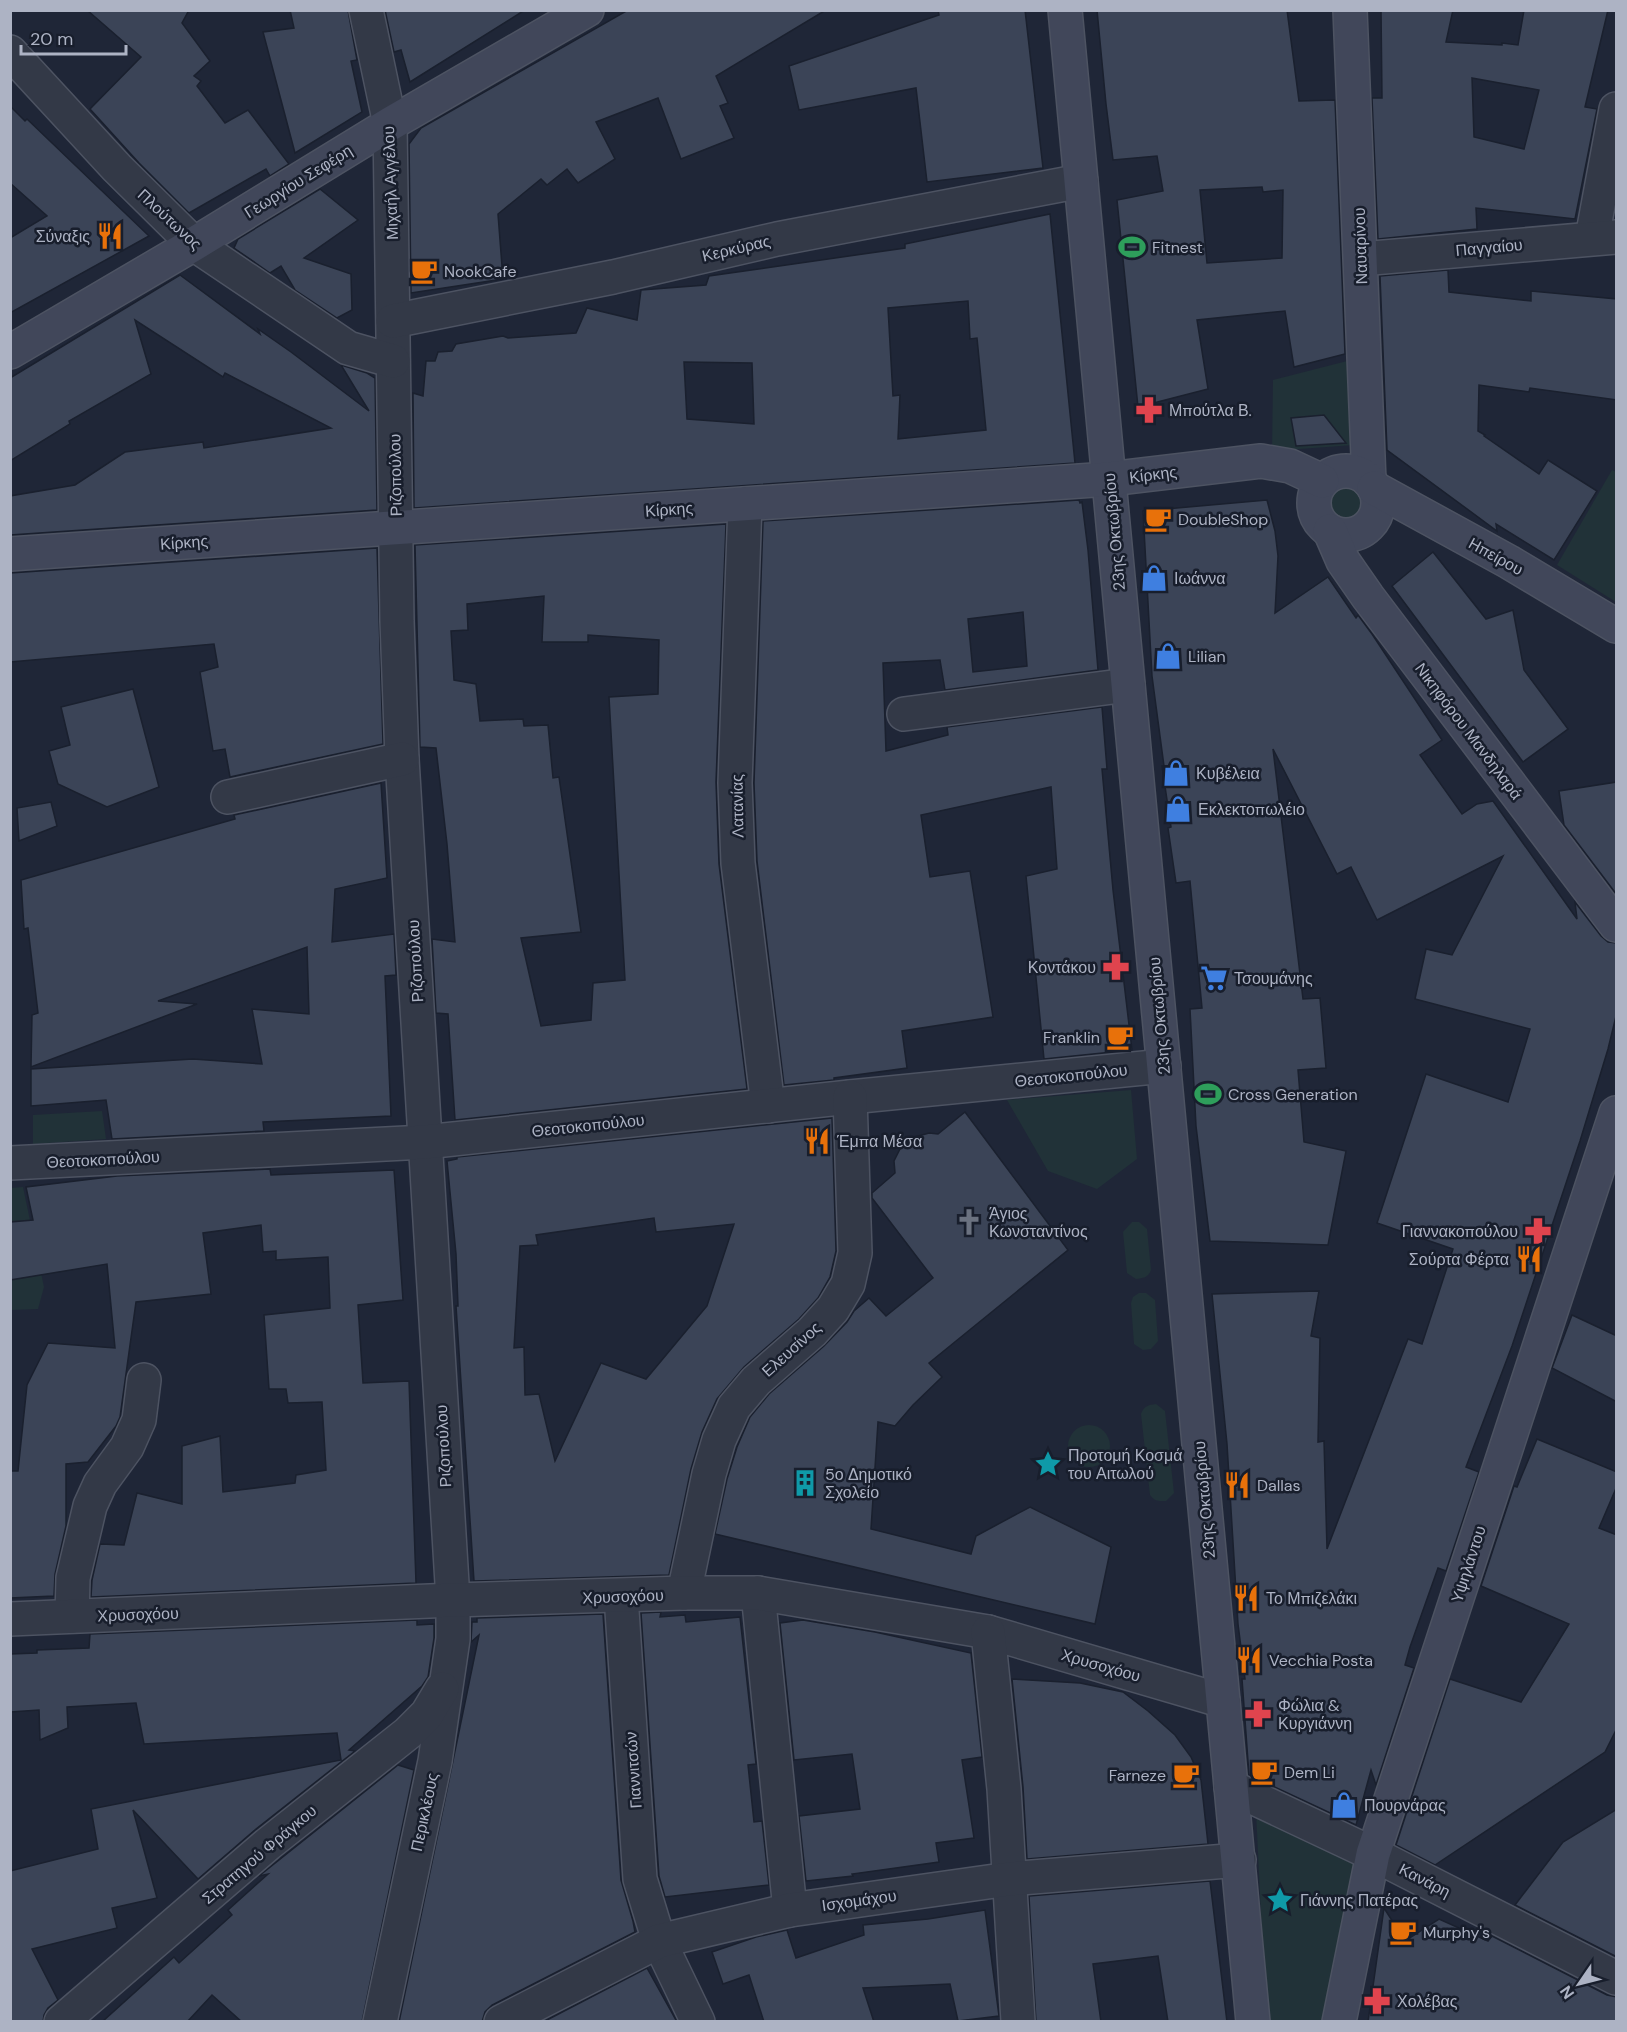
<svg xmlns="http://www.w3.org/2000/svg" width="1627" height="2032" font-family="'DM Sans',sans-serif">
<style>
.green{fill:#213238}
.building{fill:#3b4457;stroke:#1a202e;stroke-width:1.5;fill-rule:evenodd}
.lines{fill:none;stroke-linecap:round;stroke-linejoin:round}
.street-casing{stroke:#4d5362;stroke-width:36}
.secondary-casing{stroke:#4d5362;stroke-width:36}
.street{stroke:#333947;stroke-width:33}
.secondary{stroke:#41475a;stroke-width:33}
.labels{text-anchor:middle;stroke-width:5;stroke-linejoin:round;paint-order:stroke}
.street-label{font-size:16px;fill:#adb3c4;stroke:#181e2c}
.poi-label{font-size:16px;fill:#adb3c4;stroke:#181e2c;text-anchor:start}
</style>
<rect width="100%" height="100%" fill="#1f2637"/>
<g class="green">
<polygon points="1351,360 1354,445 1272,451 1273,380"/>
<polygon points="1612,470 1616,472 1616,602 1557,565"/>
<circle cx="1346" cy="505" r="20"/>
<polygon points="1131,1090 1137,1159 1097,1189 1048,1171 1007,1100"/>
<polygon points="102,1111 106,1139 33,1144 33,1115"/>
<polygon points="23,1187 44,1287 38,1309 11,1310 10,1188"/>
<path d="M1132,1222H1139L1147,1229L1151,1270C1148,1278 1143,1278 1136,1279L1127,1273L1123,1232Z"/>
<polygon points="1139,1293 1146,1293 1155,1300 1158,1341 1151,1349 1143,1350 1134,1344 1131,1303 1133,1297"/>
<path d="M1156,1404L1165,1411L1174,1493L1166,1501C1159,1501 1155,1502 1150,1495L1141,1414C1144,1406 1148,1405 1156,1404Z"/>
<circle cx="1089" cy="1446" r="21"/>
<polygon points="1256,1811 1359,1857 1331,2021 1266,2021"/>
</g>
<g class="building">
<polygon points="87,10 189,10 182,23 210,61 194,76 201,81 197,86 225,123 248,110 289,164 270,176 266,169 189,213 139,163 90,109 141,57"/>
<polygon points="290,10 348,10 357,60 351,61 362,112 295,153 263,32 294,28"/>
<polygon points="385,10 525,10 410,82 401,50 394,52"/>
<polygon points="628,10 826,10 716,76 728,103 720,106 734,138 681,159 658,98 596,122 615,159 578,183 567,169 547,185 541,179 498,214 503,279 411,293 409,144 421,128"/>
<polygon points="938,10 1025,10 1043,168 927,182 916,88 799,110 789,66 939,15"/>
<path d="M1097,10H1287L1299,101L1335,100L1345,354L1294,367L1285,311L1197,320L1208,389L1138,407L1117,200L1163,191L1157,156L1113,160L1106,104ZM1262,187L1263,192L1283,190L1282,258L1207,263L1200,190Z"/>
<path d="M1381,10H1453L1446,42L1502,45V43L1518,45L1524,10H1608L1585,107L1597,109L1575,219L1476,208L1477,229L1378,239L1372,98H1382ZM1472,78L1539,90L1524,149L1474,137Z"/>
<polygon points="10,106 25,121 27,119 149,236 10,313 10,238 47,216 10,183"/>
<polygon points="320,189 358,220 304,258 351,274 352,310 337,318 295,290 281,266 270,273 234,248 238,239"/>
<path d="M1050,214L1075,463L414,508L413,393L423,396L426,361H435L438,352L452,351L456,344L503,336L508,338L576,333L587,308L637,320L641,290L706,285L709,276L905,248V244ZM968,301L970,339L977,338L986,430L898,439L900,395L893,396L888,308ZM684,362L752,363L754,424L687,419Z"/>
<polygon points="1448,270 1449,292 1531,301 1531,291 1617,299 1617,400 1530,388 1529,392 1479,385 1478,431 1485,435 1484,436 1539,474 1548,460 1597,491 1554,560 1496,524 1497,531 1387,450 1380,276"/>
<polygon points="180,275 260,334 258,329 291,352 369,411 341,365 367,373 375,378 377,510 10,535 10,496 75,485 125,452 203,442 204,448 331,428 225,373 223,377 135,320 151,374 69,421 70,424 10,461 10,378"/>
<polygon points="1324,415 1346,443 1296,446 1291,418"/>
<path d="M1079,500L1080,503L1082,502L1088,550L1098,670L945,690L940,660L883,663L886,751L948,735L947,727L1102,707L1107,769H1102L1113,890L1132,1050L1044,1059L1026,876L1057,869L1051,787L921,815L930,877L970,871L993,1017L902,1031L907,1068L834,1078V1080L784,1085L757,861L754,783L763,521ZM1023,612L1027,666L973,672L968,619Z"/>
<polygon points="1267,500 1275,531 1278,556 1275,613 1328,577 1356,618 1358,615 1372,634 1442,740 1420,755 1462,814 1477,804 1493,801 1577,919 1575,902 1601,936 1608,942 1617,943 1617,1012 1608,1049 1580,1141 1512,1346 1466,1467 1479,1472 1446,1571 1438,1568 1410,1647 1405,1665 1414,1668 1376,1785 1371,1770 1356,1825 1249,1775 1242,1679 1245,1679 1238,1624 1227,1444 1212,1294 1319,1291 1311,1336 1320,1338 1318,1442 1324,1441 1327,1549 1408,1339 1422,1344 1453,1249 1377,1223 1426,1074 1508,1102 1530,1029 1415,999 1426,949 1452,955 1503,856 1377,920 1351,867 1337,874 1273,749 1303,999 1320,998 1326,1068 1298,1070 1304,1142 1346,1151 1328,1245 1210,1241 1196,1126 1190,1009 1202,1008 1190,881 1176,883 1168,828 1171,827 1162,766 1164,766 1152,676 1143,511"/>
<path d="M726,524L716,782L719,864L747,1089L455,1120L448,1014L436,1013L432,939L455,942L447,844L436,748L420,747L415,545ZM544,596L542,642H588V635L659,640L658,694L609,697L625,980L593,983L591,1020L541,1026L521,938L581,932L559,777L553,778L548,725L524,726L523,719L480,721L476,684L454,680L451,631L468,630L467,604Z"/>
<polygon points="377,548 383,744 230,777 225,749 213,751 200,672 218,667 214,644 10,662 10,573"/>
<polygon points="1433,552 1486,619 1513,610 1524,670 1568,729 1523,762 1392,586"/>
<polygon points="133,689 159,787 107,807 58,784 49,751 70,745 61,707"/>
<polygon points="1617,782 1617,895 1564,825 1559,791"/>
<polygon points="381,783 387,878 335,889 332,942 394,934 396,975 385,976 391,1116 263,1122 264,1131 112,1139 106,1100 31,1106 31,1069 193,1059 262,1064 252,1009 309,1014 307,947 158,1001 197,1004 31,1067 32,1015 38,1013 28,928 24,929 21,880 235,819 234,815"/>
<polygon points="51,802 57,826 19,841 17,808"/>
<polygon points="965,1112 1068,1250 929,1363 942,1377 913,1405 895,1426 878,1422 871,1529 971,1554 976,1536 1030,1507 1111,1547 1095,1624 715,1534 727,1479 737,1447 750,1417 769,1394 824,1346 847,1322 854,1311 869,1298 886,1316 933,1278 872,1198 872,1193 895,1173 894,1161 900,1149 915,1137 929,1133 938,1134"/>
<path d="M832,1118L836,1251L830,1277L818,1298L799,1319L744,1367L717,1399L702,1432L691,1469L669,1575L474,1581L456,1306H458L456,1254L447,1161L457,1159V1157ZM654,1218L656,1232L734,1224L707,1306L646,1379L601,1363L555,1461L539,1394L525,1395L524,1347L514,1348L520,1246L538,1245L536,1235Z"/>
<polygon points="270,1169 271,1175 394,1170 403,1300 358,1305 363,1383 409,1381 416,1583 91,1597 92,1580 100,1544 124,1545 137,1493 182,1504 182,1446 220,1436 223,1492 295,1483 296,1475 326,1470 322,1402 288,1403 286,1389 269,1389 264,1315 330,1308 328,1257 276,1260 276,1251 263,1252 261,1225 203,1233 211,1294 136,1302 120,1417 116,1426 88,1462 66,1464 66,1526 55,1574 54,1596 10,1598 10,1471 18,1471 27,1385 48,1343 115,1348 107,1264 10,1280 10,1222 33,1220 26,1187 117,1176"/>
<polygon points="1572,1315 1617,1336 1617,1402 1552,1368"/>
<polygon points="1537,1439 1617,1472 1617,1486 1599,1528 1617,1535 1617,1728 1605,1752 1435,1865 1396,1845 1450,1679 1521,1702 1569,1624 1481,1586 1514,1486 1517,1487"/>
<polygon points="661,1612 660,1617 685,1615 686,1622 740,1617 756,1764 748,1765 754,1822 762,1821 769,1885 665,1897 659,1876 641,1613"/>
<polygon points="603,1614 621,1880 633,1921 635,1932 492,2005 485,2012 482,2022 399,2022 479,1635 471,1642 472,1622 477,1622 477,1618"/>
<polygon points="417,1620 417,1625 434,1624 434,1638 428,1677 422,1686 349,1750 355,1751 256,1829 198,1879 133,1810 157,1898 112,1908 117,1928 32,1949 58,2000 48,2008 44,2015 43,2022 10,2022 10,1871 98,1849 91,1809 341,1760 337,1733 144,1744 136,1703 67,1707 68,1728 40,1740 39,1710 10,1712 10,1654 37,1653 37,1650 89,1648 90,1634"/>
<polygon points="803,1620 875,1632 971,1653 982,1757 962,1760 974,1838 936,1843 939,1862 852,1874 853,1876 806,1881 799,1816 860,1809 852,1754 794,1760 780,1623"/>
<polygon points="1012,1679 1080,1683 1123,1692 1148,1711 1175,1735 1191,1757 1201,1780 1208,1844 1027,1859 1023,1787"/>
<polygon points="398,1765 414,1770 362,2022 242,2022 212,1995 187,2022 102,2022 174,1957 179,1963 232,1915 228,1910 268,1874 259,1876"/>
<polygon points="1617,1809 1617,1957 1515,1905 1563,1842"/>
<polygon points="1210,1881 1227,2022 1168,2022 1158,1956 1093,1964 1101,2022 1036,2022 1029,1896"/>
<polygon points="1384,1908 1405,1941 1439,1919 1488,1941 1492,1936 1607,1995 1617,1997 1617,2022 1368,2022"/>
<polygon points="985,1910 999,2016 958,2021 950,1984 863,1988 874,2022 764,2022 749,1975 723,1984 712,1952 756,1937 787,1930 796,1958 864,1935 863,1925 928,1919"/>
<polygon points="647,1968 677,2022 543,2022"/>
</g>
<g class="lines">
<defs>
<g id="street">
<polyline points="366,10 390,124 397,621 402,759 453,1600 453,1639 435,1761 380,2022"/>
<polyline points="10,52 117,168 194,244 348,348 393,361"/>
<polyline points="1592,238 1616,109"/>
<polyline points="1361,259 1616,237"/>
<polyline points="393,321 613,277 777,239 1081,181"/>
<polyline points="745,504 735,783 738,863 768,1106"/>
<polyline points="904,714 1128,685"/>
<polyline points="228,797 402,759"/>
<polyline points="10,1163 425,1142 850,1097 1164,1066"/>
<polyline points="684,1593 709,1474 719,1440 734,1407 756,1381 812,1332 833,1309 848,1284 855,1253 850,1097"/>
<polyline points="758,1593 790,1910"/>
<polyline points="621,1596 640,1879 659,1941 698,2022"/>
<polyline points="72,1616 73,1578 90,1506 100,1484 127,1447 139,1420 144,1380"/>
<polyline points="10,1619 453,1600 684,1593 758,1593 988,1632 1223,1701"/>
<polyline points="988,1632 1004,1789 1018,2021"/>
<polyline points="1231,1787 1373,1854 1616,1978"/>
<polyline points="61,2022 268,1844 408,1733 427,1714 442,1689"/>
<polyline points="501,2022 659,1941 790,1910 1009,1879 1239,1860"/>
</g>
<g id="secondary">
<polyline points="1065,10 1253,2022"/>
<polyline points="1350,10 1369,481"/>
<polyline points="10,352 194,244 390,124 587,10"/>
<circle cx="1346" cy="503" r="32"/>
<polyline points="1374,488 1509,562 1616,626"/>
<polyline points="1330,531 1343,561 1368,597 1616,925"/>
<polyline points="10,554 1109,479 1261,461 1290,466 1322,481"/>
<polyline points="1339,2022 1373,1854 1616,1113"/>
</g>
</defs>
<use href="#street" class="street-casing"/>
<use href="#secondary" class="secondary-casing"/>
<use href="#street" class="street"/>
<use href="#secondary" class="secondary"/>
</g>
<defs>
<symbol id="restaurant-bare" viewBox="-9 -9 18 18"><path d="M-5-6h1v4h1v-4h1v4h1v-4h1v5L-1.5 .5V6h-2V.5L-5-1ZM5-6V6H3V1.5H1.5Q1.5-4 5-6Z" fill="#e8710a" stroke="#181e2c" stroke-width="2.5" paint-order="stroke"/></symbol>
<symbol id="stadium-bare" viewBox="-9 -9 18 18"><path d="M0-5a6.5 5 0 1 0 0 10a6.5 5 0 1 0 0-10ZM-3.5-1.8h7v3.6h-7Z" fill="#2e9e5b" stroke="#181e2c" stroke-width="2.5" paint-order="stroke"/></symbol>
<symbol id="cafe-bare" viewBox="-9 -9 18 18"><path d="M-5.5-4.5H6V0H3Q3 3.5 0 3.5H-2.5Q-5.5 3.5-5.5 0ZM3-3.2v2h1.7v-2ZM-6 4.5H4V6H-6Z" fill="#e8710a" stroke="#181e2c" stroke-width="2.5" paint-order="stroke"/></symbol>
<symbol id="pharmacy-bare" viewBox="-9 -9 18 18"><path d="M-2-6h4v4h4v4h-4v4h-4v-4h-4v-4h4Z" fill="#e0444e" stroke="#181e2c" stroke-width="2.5" paint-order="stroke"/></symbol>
<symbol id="shop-bare" viewBox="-9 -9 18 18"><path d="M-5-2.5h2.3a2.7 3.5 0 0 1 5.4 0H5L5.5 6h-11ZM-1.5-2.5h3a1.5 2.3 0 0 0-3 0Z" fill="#3f7fe0" stroke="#181e2c" stroke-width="2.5" paint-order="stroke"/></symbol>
<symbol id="supermarket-bare" viewBox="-9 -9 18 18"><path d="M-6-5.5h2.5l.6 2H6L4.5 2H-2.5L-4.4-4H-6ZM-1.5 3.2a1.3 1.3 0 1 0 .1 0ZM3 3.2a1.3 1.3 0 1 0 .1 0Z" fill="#3f7fe0" stroke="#181e2c" stroke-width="2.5" paint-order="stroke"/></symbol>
<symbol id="church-bare" viewBox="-9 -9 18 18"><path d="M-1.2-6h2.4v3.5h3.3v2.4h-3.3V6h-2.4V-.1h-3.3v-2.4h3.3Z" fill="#6b7280" stroke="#181e2c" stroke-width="2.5" paint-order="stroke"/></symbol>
<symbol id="sight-bare" viewBox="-9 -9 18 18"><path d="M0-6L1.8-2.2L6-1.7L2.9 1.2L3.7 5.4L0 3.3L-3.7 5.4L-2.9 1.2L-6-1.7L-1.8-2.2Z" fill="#0f9aa8" stroke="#181e2c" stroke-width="2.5" paint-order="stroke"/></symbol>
<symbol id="building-bare" viewBox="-9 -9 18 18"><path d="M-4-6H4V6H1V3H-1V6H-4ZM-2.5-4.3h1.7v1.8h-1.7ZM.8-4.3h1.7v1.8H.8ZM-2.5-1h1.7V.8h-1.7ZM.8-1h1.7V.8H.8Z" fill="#0f9aa8" stroke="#181e2c" stroke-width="2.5" paint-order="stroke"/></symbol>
</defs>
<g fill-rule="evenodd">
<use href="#restaurant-bare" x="91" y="217" width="38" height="38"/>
<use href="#stadium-bare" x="1113" y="228" width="38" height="38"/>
<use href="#cafe-bare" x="405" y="252" width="38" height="38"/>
<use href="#pharmacy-bare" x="1130" y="391" width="38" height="38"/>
<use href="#cafe-bare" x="1139" y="500" width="38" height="38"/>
<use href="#shop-bare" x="1135" y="559" width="38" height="38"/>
<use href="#shop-bare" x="1149" y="637" width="38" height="38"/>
<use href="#shop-bare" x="1157" y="754" width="38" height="38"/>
<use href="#shop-bare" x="1159" y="790" width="38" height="38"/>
<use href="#pharmacy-bare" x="1097" y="948" width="38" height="38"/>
<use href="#supermarket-bare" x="1195" y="959" width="38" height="38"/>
<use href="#cafe-bare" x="1101" y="1018" width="38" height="38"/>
<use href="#stadium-bare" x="1189" y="1075" width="38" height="38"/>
<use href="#restaurant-bare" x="798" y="1122" width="38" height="38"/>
<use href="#church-bare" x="950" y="1203" width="38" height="38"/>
<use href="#pharmacy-bare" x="1519" y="1212" width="38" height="38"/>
<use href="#restaurant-bare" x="1510" y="1240" width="38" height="38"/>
<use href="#sight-bare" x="1029" y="1445" width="38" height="38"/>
<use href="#building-bare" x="786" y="1464" width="38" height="38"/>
<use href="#restaurant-bare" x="1218" y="1466" width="38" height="38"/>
<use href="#restaurant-bare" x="1227" y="1579" width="38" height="38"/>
<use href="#restaurant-bare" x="1230" y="1641" width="38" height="38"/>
<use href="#pharmacy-bare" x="1239" y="1695" width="38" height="38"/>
<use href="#cafe-bare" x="1245" y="1753" width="38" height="38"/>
<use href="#cafe-bare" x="1167" y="1756" width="38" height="38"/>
<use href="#shop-bare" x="1325" y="1786" width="38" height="38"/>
<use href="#sight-bare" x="1261" y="1881" width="38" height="38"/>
<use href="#cafe-bare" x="1384" y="1913" width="38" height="38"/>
<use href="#pharmacy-bare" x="1358" y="1982" width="38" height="38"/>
</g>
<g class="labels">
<g class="street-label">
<text transform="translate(298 181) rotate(-32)" y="6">Γεωργίου Σεφέρη</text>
<text transform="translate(390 183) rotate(-92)" y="6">Μιχαήλ Αγγέλου</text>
<text transform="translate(170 219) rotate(43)" y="6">Πλούτωνος</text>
<text transform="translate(1360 246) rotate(-92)" y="6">Ναυαρίνου</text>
<text transform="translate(1489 247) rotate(-5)" y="6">Παγγαίου</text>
<text transform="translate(736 248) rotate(-13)" y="6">Κερκύρας</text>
<text transform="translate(1153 474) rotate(-7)" y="6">Κίρκης</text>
<text transform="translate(395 475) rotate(-91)" y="6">Ριζοπούλου</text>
<text transform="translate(669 509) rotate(-4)" y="6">Κίρκης</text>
<text transform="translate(1114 532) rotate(-95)" y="6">23ης Οκτωβρίου</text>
<text transform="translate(184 542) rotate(-4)" y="6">Κίρκης</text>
<text transform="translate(1496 556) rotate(29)" y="6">Ηπείρου</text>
<text transform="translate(1469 731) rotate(53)" y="6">Νικηφόρου Μανδηλαρά</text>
<text transform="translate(737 806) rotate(-91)" y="6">Λατανίας</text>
<text transform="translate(415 961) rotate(-93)" y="6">Ριζοπούλου</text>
<text transform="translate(1159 1016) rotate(-95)" y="6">23ης Οκτωβρίου</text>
<text transform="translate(1071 1075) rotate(-6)" y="6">Θεοτοκοπούλου</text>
<text transform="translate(588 1125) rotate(-6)" y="6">Θεοτοκοπούλου</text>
<text transform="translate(103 1159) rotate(-3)" y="6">Θεοτοκοπούλου</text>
<text transform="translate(791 1349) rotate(-42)" y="6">Ελευσίνος</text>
<text transform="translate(443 1446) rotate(-93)" y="6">Ριζοπούλου</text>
<text transform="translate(1204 1500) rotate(-95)" y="6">23ης Οκτωβρίου</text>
<text transform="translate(1468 1564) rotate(-72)" y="6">Υψηλάντου</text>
<text transform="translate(623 1596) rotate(-2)" y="6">Χρυσοχόου</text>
<text transform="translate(138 1614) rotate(-2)" y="6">Χρυσοχόου</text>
<text transform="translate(1101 1665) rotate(16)" y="6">Χρυσοχόου</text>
<text transform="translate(633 1770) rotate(-94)" y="6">Γιαννιτσών</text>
<text transform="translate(424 1812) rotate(-78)" y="6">Περικλέους</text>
<text transform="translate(259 1854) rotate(-40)" y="6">Στρατηγού Φράγκου</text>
<text transform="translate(1425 1880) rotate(27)" y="6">Κανάρη</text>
<text transform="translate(859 1900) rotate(-8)" y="6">Ισχομάχου</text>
</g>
<g class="poi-label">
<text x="90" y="242" text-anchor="end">Σύναξις</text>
<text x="1152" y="253">Fitnest</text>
<text x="444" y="277">NookCafe</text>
<text x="1169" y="416">Μπούτλα Β.</text>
<text x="1178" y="525">DoubleShop</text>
<text x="1174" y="584">Ιωάννα</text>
<text x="1188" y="662">Lilian</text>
<text x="1196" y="779">Κυβέλεια</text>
<text x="1198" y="815">Εκλεκτοπωλέιο</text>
<text x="1096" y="973" text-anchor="end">Κοντάκου</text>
<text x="1234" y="984">Τσουμάνης</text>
<text x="1100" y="1043" text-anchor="end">Franklin</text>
<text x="1228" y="1100">Cross Generation</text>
<text x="837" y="1147">Έμπα Μέσα</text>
<text x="989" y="1219">Άγιος<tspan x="989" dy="18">Κωνσταντίνος</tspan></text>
<text x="1518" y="1237" text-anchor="end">Γιαννακοπούλου</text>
<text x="1509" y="1265" text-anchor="end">Σούρτα Φέρτα</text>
<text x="1068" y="1461">Προτομή Κοσμά<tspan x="1068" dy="18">του Αιτωλού</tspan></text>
<text x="825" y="1480">5ο Δημοτικό<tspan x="825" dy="18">Σχολείο</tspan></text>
<text x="1257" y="1491">Dallas</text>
<text x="1266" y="1604">Το Μπιζελάκι</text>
<text x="1269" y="1666">Vecchia Posta</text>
<text x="1278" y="1711">Φώλια &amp;<tspan x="1278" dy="18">Κυργιάννη</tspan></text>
<text x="1284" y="1778">Dem Li</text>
<text x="1166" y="1781" text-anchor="end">Farneze</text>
<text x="1364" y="1811">Πουρνάρας</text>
<text x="1300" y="1906">Γιάννης Πατέρας</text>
<text x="1423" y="1938">Murphy's</text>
<text x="1397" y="2007">Χολέβας</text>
</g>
</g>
<rect width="1627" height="2032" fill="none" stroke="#adb3c4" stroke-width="24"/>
<g transform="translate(1579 1984) rotate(235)" stroke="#181e2c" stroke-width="4.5" paint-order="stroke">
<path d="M0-4.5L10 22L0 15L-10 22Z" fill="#adb3c4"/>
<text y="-9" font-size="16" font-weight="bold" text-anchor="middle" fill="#adb3c4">N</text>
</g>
<path d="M21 45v9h105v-9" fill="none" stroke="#adb3c4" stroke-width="3"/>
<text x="30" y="45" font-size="18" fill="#adb3c4" stroke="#181e2c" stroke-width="4.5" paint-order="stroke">20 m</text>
</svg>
